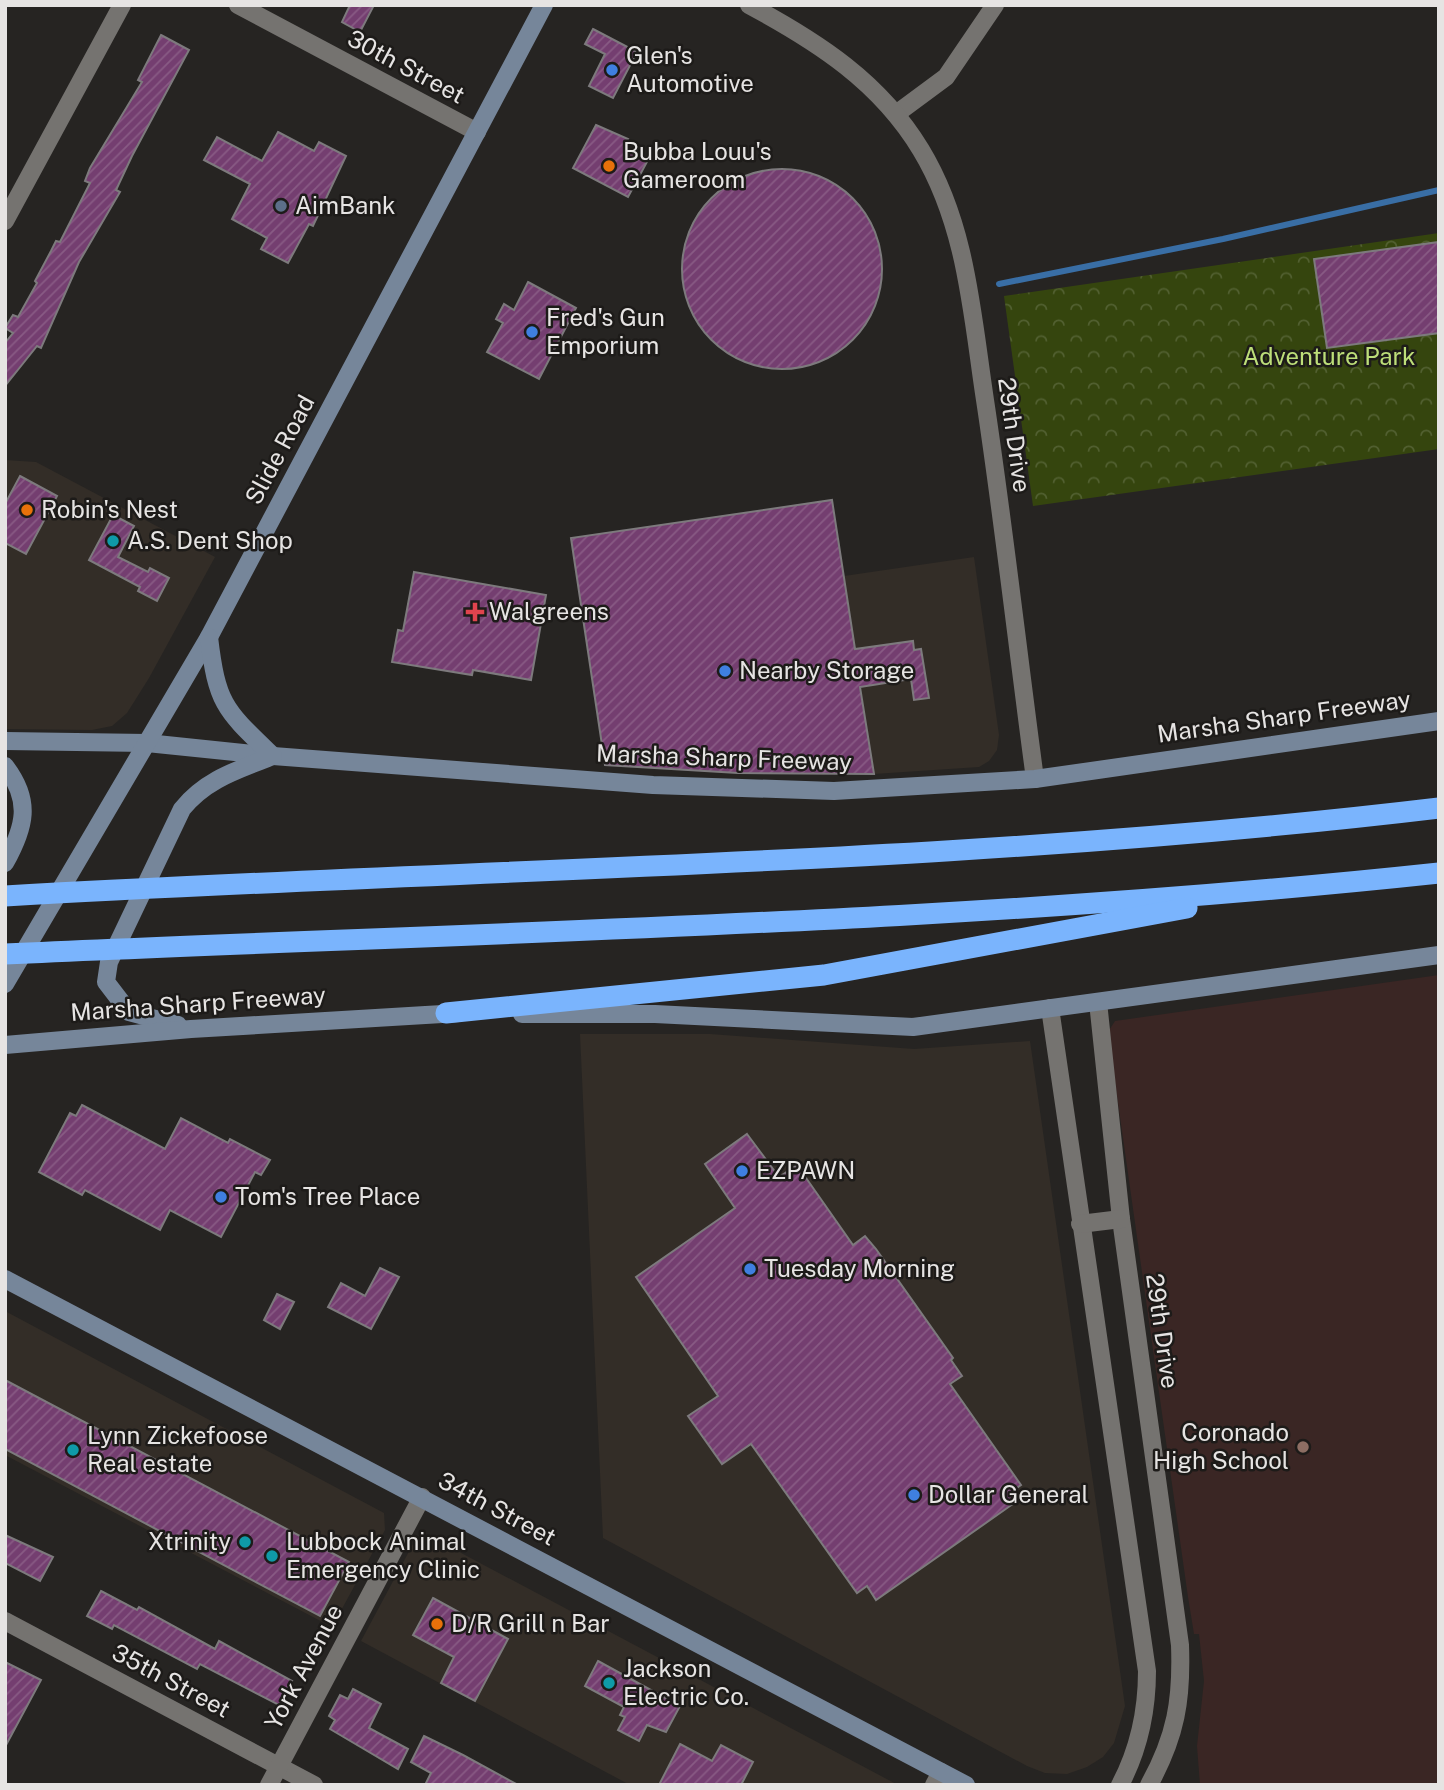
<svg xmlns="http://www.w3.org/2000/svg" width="1444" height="1790" font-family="'Public Sans',sans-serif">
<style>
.built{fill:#332d27}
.education{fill:#3a2624}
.park{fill:url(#park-crowns)}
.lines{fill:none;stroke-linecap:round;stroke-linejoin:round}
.stream{stroke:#396ea5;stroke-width:6}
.building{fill:url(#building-hatch);stroke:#7d7a7d;stroke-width:2}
.minor{stroke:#757370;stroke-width:18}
.tertiary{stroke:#757370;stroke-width:18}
.secondary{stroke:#76869a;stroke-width:18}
.motorway{stroke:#7ab4fd;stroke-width:21}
.shop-dot{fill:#3f7fe0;stroke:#1d1b19;stroke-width:2.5}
.food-dot{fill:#e8710a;stroke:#1d1b19;stroke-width:2.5}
.service-dot{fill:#5c6f8a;stroke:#1d1b19;stroke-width:2.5}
.culture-dot{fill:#0f9aa8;stroke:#1d1b19;stroke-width:2.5}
.health-dot{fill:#e0444e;stroke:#1d1b19;stroke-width:2.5}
.education-dot{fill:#8d6e63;stroke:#1d1b19;stroke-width:2.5}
.labels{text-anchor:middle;stroke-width:5;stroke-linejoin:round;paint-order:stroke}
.poi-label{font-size:24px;fill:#e6e4e3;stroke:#1d1b19;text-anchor:start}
.street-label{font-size:24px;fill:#e6e4e3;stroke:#1d1b19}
.park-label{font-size:24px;fill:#bdde79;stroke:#1d1b19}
</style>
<defs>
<pattern id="park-crowns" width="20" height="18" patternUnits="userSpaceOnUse" patternTransform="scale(1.75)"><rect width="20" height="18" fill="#35450e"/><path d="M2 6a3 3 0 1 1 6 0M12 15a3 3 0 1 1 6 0" fill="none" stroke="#526031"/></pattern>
<pattern id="building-hatch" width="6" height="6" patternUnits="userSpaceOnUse" patternTransform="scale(1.75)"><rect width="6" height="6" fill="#743e70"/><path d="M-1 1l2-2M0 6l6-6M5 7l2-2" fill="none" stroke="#885a84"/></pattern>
</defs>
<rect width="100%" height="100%" fill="#262422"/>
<g class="built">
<polygon points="5,460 36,462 215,557 149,678 127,713 112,726 92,730 5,729"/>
<polygon points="974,557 999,735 997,750 989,761 979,767 874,774 844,576"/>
<polygon points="580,1034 710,1034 914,1049 1030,1041 1125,1706 1114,1743 1103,1757 1087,1767 1067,1774 1045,1773 1027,1766 603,1538"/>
<polygon points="5,1311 384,1513 385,1530 332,1627 5,1455"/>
<polygon points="429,1537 433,1538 898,1785 630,1785 361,1641 413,1544 420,1538"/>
</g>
<polygon class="education" points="1439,975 1439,1785 1200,1785 1197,1746 1204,1681 1199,1634 1194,1634 1188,1597 1108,1032 1115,1021"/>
<polygon class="park" points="1439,233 1439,449 1033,506 1004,296"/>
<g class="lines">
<polyline class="stream" points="999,284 1223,239 1439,190"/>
</g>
<g class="building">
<polygon points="350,5 374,5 360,32 342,22"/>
<polygon points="593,29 637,52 613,98 589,86 605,54 585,44"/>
<polygon points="161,35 189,50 132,156 116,190 120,192 79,262 41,348 37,346 5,386 5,343 13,333 5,328 13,315 18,317 37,283 35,281 51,251 56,241 60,242 90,183 85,181 90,168 142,82 138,80"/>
<polygon points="596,125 628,139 624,147 648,160 628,197 573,168"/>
<polygon points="278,132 314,151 319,142 346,156 313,226 309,224 288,263 261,249 267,238 232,219 250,184 204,160 217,137 262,161"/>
<circle cx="782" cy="269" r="100"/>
<polygon points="1439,242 1439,333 1327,348 1314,259"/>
<polygon points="528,282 576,308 539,379 487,352 503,323 496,319 504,304 514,310"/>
<polygon points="20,476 57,496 26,554 5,543 5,504"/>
<polygon points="832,500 855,649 913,641 914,650 921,649 929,698 914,700 911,679 860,687 874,774 738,773 605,765 571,538"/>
<polygon points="113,515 134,526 118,557 148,572 150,568 169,578 157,601 138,591 140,587 89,560"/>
<polygon points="414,572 546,595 531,680 473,670 472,675 392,662 398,630 403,631"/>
<polygon points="82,1105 165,1149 181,1118 228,1143 230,1139 270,1160 261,1175 255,1172 221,1237 170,1210 160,1230 85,1190 82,1195 39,1172 70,1113 76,1116"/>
<polygon points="747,1134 779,1177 797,1165 853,1245 865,1236 876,1249 953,1358 951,1360 962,1376 950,1384 1021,1485 1014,1490 1020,1499 876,1600 867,1586 857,1593 751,1444 722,1464 688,1416 718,1396 636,1277 735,1208 705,1164"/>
<polygon points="380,1268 399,1277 371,1329 328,1307 341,1283 365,1296"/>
<polygon points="277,1294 294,1302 280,1329 264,1320"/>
<polygon points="5,1380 349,1562 320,1616 5,1449"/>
<polygon points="5,1535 53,1557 40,1581 5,1563"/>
<polygon points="101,1591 137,1610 139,1607 215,1649 219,1641 292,1681 279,1705 200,1664 197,1669 114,1625 112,1629 87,1616"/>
<polygon points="433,1598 508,1639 475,1701 441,1683 454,1657 413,1635"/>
<polygon points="598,1661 680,1706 666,1732 647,1725 639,1741 618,1730 625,1717 620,1715 624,1707 585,1686"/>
<polygon points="5,1662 41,1680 5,1747"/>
<polygon points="353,1689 381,1704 369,1728 408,1749 398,1769 330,1729 335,1720 329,1716 340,1695 348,1699"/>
<polygon points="424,1736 463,1755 518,1785 425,1785 431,1773 411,1762"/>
<polygon points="680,1744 712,1761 721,1745 753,1762 741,1785 659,1785"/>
</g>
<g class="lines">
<g class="minor">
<polyline points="238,5 477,132"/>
<polyline points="896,114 946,77 995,5"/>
<polyline points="5,221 122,5"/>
<polyline points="5,1621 314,1785"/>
<polyline points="269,1785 422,1497"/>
<polyline points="934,1785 941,1772"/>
</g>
<g class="tertiary">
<path d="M749,5C818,42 880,82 921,150C967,226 972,315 985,400C1004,526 1018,653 1035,779"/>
<path d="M1098,1002L1121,1219L1180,1645C1182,1700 1176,1736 1149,1785"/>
<path d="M1050,1008L1147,1671C1147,1710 1139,1749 1120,1785"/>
<polyline points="1080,1224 1121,1219"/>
</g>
<g class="secondary">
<polyline points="5,741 147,743 273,756 653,785 834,791 1035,779 1439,721"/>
<path d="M5,766C32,801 25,827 5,863"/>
<polyline points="5,984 209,637 544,5"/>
<polyline points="522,1014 655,1014 913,1027 1439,955"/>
<path d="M178,1025L129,1012L106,982L109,962L182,809C206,779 238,770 273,756C225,710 217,705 209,637"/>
<polyline points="5,1045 191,1029 459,1013"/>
<polyline points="5,1279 966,1785"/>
</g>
<g class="motorway">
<path d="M5,896C483,868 963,865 1439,808"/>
<path d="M5,954C483,932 963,924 1439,873"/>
<polyline points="446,1013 824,975 1187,908"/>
</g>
</g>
<g class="shop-dot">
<circle cx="612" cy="70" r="7"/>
<circle cx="532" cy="332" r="7"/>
<circle cx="725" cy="671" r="7"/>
<circle cx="742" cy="1171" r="7"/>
<circle cx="221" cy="1197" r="7"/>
<circle cx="750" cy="1269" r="7"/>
<circle cx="914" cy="1495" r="7"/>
</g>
<g class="food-dot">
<circle cx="609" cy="166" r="7"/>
<circle cx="27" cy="510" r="7"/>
<circle cx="437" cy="1624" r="7"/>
</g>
<circle class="service-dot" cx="281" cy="206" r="7"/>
<g class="culture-dot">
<circle cx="113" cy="541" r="7"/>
<circle cx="73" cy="1450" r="7"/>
<circle cx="245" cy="1542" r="7"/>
<circle cx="272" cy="1556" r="7"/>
<circle cx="609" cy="1683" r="7"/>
</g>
<path class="health-dot" d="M471.5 601.5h7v7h7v7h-7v7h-7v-7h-7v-7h7z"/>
<circle class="education-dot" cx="1303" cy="1447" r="7"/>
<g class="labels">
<g class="poi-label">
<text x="626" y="64">Glen's<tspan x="626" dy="28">Automotive</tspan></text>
<text x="623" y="160">Bubba Louu's<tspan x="623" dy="28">Gameroom</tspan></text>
<text x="295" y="214">AimBank</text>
<text x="546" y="326">Fred's Gun<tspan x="546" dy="28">Emporium</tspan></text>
<text x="41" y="518">Robin's Nest</text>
<text x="127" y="549">A.S. Dent Shop</text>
<text x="489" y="620">Walgreens</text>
<text x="739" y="679">Nearby Storage</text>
<text x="756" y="1179">EZPAWN</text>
<text x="235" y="1205">Tom's Tree Place</text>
<text x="764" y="1277">Tuesday Morning</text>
<text x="1289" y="1441" text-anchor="end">Coronado<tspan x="1289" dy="28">High School</tspan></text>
<text x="87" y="1444">Lynn Zickefoose<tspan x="87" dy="28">Real estate</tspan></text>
<text x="928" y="1503">Dollar General</text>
<text x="231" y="1550" text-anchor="end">Xtrinity</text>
<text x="286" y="1550">Lubbock Animal<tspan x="286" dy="28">Emergency Clinic</tspan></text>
<text x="451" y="1632">D/R Grill n Bar</text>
<text x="623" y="1677">Jackson<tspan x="623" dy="28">Electric Co.</tspan></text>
</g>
<g class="street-label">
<text transform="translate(406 67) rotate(28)" y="8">30th Street</text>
<text transform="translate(1014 435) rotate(82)" y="8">29th Drive</text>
<text transform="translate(280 450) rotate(-62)" y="8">Slide Road</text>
<text transform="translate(1284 717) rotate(-8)" y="8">Marsha Sharp Freeway</text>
<text transform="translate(724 758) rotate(2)" y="8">Marsha Sharp Freeway</text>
<text transform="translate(198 1004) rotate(-4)" y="8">Marsha Sharp Freeway</text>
<text transform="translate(1162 1331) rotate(82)" y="8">29th Drive</text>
<text transform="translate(497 1509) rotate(28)" y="8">34th Street</text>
<text transform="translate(304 1667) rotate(-62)" y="8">York Avenue</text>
<text transform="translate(171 1681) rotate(28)" y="8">35th Street</text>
</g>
<g class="park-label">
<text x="1329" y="365">Adventure Park</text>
</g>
</g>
<rect width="1444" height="1790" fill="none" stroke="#e6e4e3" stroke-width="14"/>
</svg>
